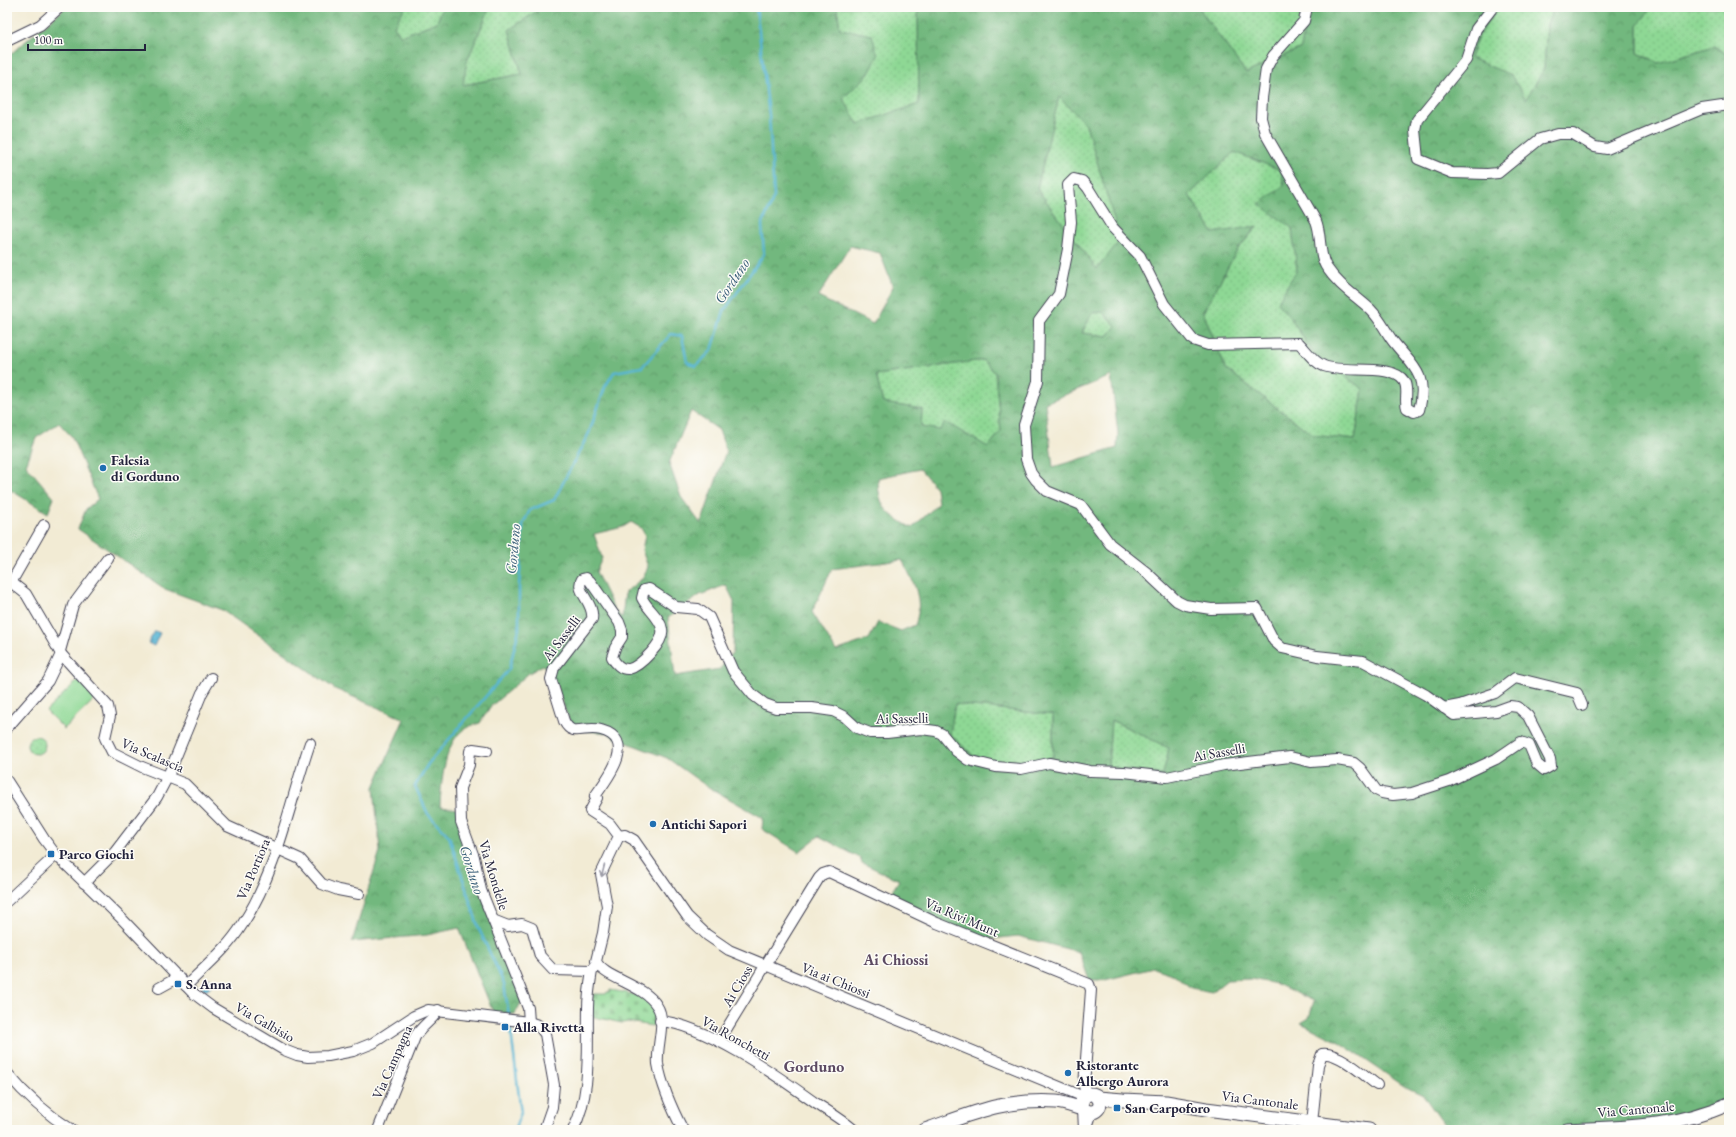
<svg xmlns="http://www.w3.org/2000/svg" width="1736" height="1137" font-family="'EB Garamond',serif">
<style>
.grass{fill:url(#grass-dots);stroke:#587d68}
.forest{fill:url(#forest-crowns);stroke:#4a6d5c;fill-rule:evenodd}
.cemetery{fill:url(#cemetery-stones);stroke:#587d68}
.pitch{fill:#8ed894;stroke:#587d68}
.water{fill:url(#water-ripples);stroke:#3c6c88}
.lines{fill:none;stroke-linecap:round;stroke-linejoin:round}
.stream{stroke:#56b5d4;stroke-width:2.5}
.minor-casing{stroke:#414052;stroke-width:12}
.major-casing{stroke:#414052;stroke-width:15}
.minor{stroke:#fff;stroke-width:10}
.major{stroke:#fff;stroke-width:13}
.oneway{stroke:#9c9ca7}
.poi-dot{fill:#1f6fb2;stroke:#fdfcf7;stroke-width:1.5}
.labels{text-anchor:middle;stroke-width:3;stroke-linejoin:round;paint-order:stroke}
.poi-label{font-size:14px;font-weight:bold;fill:#22223b;stroke:#fdfcf7;text-anchor:start}
.street-label{font-size:14px;fill:#22223b;stroke:#fdfcf7}
.water-label{font-size:15px;font-style:italic;fill:#375d78;stroke:#fdfcf7}
.neighbourhood-label{font-size:15px;font-weight:bold;fill:#5c4a62;stroke:#fdfcf7}
.quarter-label{font-size:16px;font-weight:bold;fill:#5c4a62;stroke:#fdfcf7}
</style>
<defs>
<pattern id="grass-dots" width="8" height="8" patternUnits="userSpaceOnUse"><rect width="8" height="8" fill="#8ed894"/><path d="M2 2h.1M6 6h.1" fill="none" stroke="#7ab980" stroke-width="1.8" stroke-linecap="round"/></pattern>
<pattern id="forest-crowns" width="20" height="18" patternUnits="userSpaceOnUse"><rect width="20" height="18" fill="#72b87e"/><path d="M2 6a3 3 0 1 1 6 0M12 15a3 3 0 1 1 6 0" fill="none" stroke="#5d9568"/></pattern>
<pattern id="cemetery-stones" width="16" height="16" patternUnits="userSpaceOnUse"><rect width="16" height="16" fill="#8ed894"/><path d="M2 7V4a2 2 0 0 1 4 0v3zM10 15v-3a2 2 0 0 1 4 0v3z" fill="#7ab980"/></pattern>
<pattern id="water-ripples" width="26" height="14" patternUnits="userSpaceOnUse"><rect width="26" height="14" fill="#56b5d4"/><path d="M2 4q2-2 4 0t4 0M15 11q2-2 4 0t4 0" fill="none" stroke="#4793ad"/></pattern>
</defs>
<rect width="100%" height="100%" fill="#fdfcf7"/>
<filter id="ink" filterUnits="userSpaceOnUse"><feTurbulence type="fractalNoise" baseFrequency=".025" numOctaves="2"/><feDisplacementMap in="SourceGraphic" scale="8" xChannelSelector="R" yChannelSelector="G"/><feConvolveMatrix kernelMatrix="1 2 1 2 8 2 1 2 1" color-interpolation-filters="sRGB"/></filter>
<filter id="wash" filterUnits="userSpaceOnUse"><feTurbulence type="fractalNoise" baseFrequency=".012" numOctaves="4" result="noise"/><feDisplacementMap in="SourceGraphic" scale="16" xChannelSelector="R" yChannelSelector="G"/><feGaussianBlur stdDeviation="0.9" result="paint"/><feColorMatrix in="noise" values="0 0 0 0 0 0 0 0 0 0 0 0 0 0 0 0 0 1.4 0 .05"/><feComposite in="paint" operator="in"/></filter>
<g filter="url(#wash)">
<rect width="100%" height="100%" fill="#f2ebd4"/>
<g class="grass">
<polygon points="405,7 443,7 437,22 401,36 394,26"/>
<polygon points="490,7 543,7 509,30 522,74 462,85 467,61"/>
<polygon points="837,7 918,7 919,104 858,124 843,98 867,76 872,35 840,29"/>
<polygon points="1198,7 1308,7 1301,48 1246,73"/>
<polygon points="1499,7 1554,7 1547,24 1544,69 1526,100 1470,58 1478,36"/>
<polygon points="1652,7 1729,7 1729,56 1714,46 1658,63 1638,53 1638,25"/>
<polygon points="1059,96 1086,124 1121,240 1097,269 1037,189"/>
<polygon points="1234,152 1281,170 1292,228 1297,270 1277,303 1290,317 1315,356 1363,389 1355,440 1313,435 1226,369 1203,312 1238,249 1257,227 1213,233 1189,195"/>
<polygon points="1103,312 1116,326 1108,336 1082,333 1092,313"/>
<polygon points="983,360 995,373 1001,431 988,447 945,423 940,430 921,427 922,409 883,403 876,375"/>
<polygon points="955,704 1053,715 1053,757 1017,766 974,756 950,734"/>
<polygon points="1111,720 1169,748 1163,775 1108,767"/>
<circle cx="36" cy="745" r="9"/>
</g>
<path class="forest" d="M66,7H405L394,26L401,36L437,22L443,7H490L467,61L463,85L522,74L509,30L543,7H837L840,29L872,35L878,56L867,76L843,98L858,124L919,104L918,7H1198L1246,73L1301,48L1308,7H1499L1478,36L1470,58L1511,75L1526,99L1544,69L1547,24L1554,7H1652L1638,25V53L1658,63L1714,46L1729,56V1104L1611,1130H1448L1423,1095L1404,1086L1339,1042L1301,1023L1309,1018L1314,1001L1277,984L1251,979L1227,980L1212,992L1191,988L1175,975L1153,968L1105,980H1089L1079,952L1018,936L981,940L887,899L899,880L862,863L860,858L819,836L799,852L762,829L763,818L705,785L667,758L615,738L608,733L573,730L551,674L543,665L529,673L490,707L480,723C477,724 472,725 468,727C444,738 441,784 440,807L459,809L522,1001L515,1014L493,1012L459,928L427,935L352,942L380,851L374,787L404,719L335,689L222,610L165,589L78,529L86,509L98,499L72,437L59,423L36,438L26,465L54,498L48,513L7,488V57ZM1059,97L1086,124L1120,240L1097,269L1037,189ZM1234,152L1281,170L1284,186L1259,204L1292,228L1297,270L1277,303L1290,317L1315,356L1363,389L1355,440L1313,435L1226,369L1203,312L1238,249L1257,226L1213,233L1189,195ZM850,246L880,253L893,287L873,324L818,297ZM1103,312L1116,326L1108,336L1082,333L1092,313ZM983,360L995,373L1001,431L988,447L945,422L940,430L921,427L922,409L883,403L876,375ZM1111,376L1118,433L1117,448L1053,467L1045,403ZM691,411L719,430L726,451L701,524L681,497L669,463ZM920,469L936,488L938,504L912,528C888,514 878,509 878,478ZM631,522L641,528L645,535L642,550L648,567L643,578L625,592L622,618L614,609L596,572L602,558L594,534L623,527ZM902,560C914,582 924,600 915,625L901,631L878,622L869,639L836,651L812,612L832,569ZM726,585L734,601L733,652L720,669L675,676L668,618L700,595ZM955,704L1053,715V757L1017,766L974,756L950,734ZM1111,720L1169,748L1163,775L1108,767Z"/>
<path class="cemetery" d="M610,990C629,993 644,994 655,1011L653,1026L628,1022L622,1023L590,1016L593,994H606L607,992H610Z"/>
<polygon class="pitch" points="78,680 96,698 64,729 46,711"/>
<g class="water">
<polygon points="155,631 160,633 154,646 148,643"/>
<polygon points="210,978 214,982 206,991 201,988"/>
</g>
<g class="lines">
<g class="stream">
<polyline points="509,1016 504,984 479,929 449,836 428,814 415,786 428,764 509,669 519,629 519,587 523,524 530,510 554,500 589,433 605,387 614,372 642,367 671,334 682,336 687,362 696,366 712,350 724,311 764,254 762,225 774,197 769,115 756,7"/>
<polyline points="510,1023 521,1113 514,1130"/>
</g>
</g>
</g>
<g filter="url(#ink)">
<g class="lines">
<defs>
<g id="minor">
<polyline points="1493,7 1476,29 1466,60 1417,120 1415,130 1418,159 1452,173 1487,174 1498,173 1540,139 1558,134 1573,134 1595,147 1607,149 1702,109 1729,105"/>
<polyline points="7,41 40,25 60,7"/>
<polyline points="7,579 26,594 61,654 108,706 110,716 105,738 112,752 142,767 185,784 227,826 300,859 322,884 338,890 359,894"/>
<polyline points="12,581 44,525"/>
<polyline points="60,651 73,605 108,558"/>
<polyline points="1444,708 1460,705 1495,693 1515,678 1577,693 1582,705"/>
<polyline points="7,728 48,681 61,654"/>
<polyline points="487,751 473,749 470,751 469,765 460,788 461,822 474,857 481,890 528,1008 529,1022"/>
<polyline points="7,781 44,839 56,855 121,918 193,993 213,1008 284,1050 297,1055 308,1057 328,1056 353,1051 373,1043 414,1016 428,1010 529,1022 538,1025 545,1034 554,1085 552,1107 544,1130"/>
<polyline points="619,836 625,835 634,840 687,916 707,935 729,950 1084,1097"/>
<polyline points="84,883 115,852 157,797 168,776 202,693 211,678"/>
<polyline points="7,901 56,855"/>
<polyline points="493,920 508,926 522,924 532,928 540,956 553,970 592,971 595,967"/>
<path d="M186,986C205,967 228,948 242,925C278,870 289,804 310,743"/>
<polyline points="159,988 179,977"/>
<path d="M660,1021C706,1025 776,1075 814,1102C827,1111 842,1119 854,1130"/>
<polyline points="719,1041 819,878 823,874 829,872 937,923 1089,984 1091,990 1084,1086 1086,1095"/>
<path d="M7,1073C25,1095 48,1115 72,1130"/>
<polyline points="1083,1109 1084,1130"/>
<path d="M1312,1123L1318,1065L1322,1054C1338,1051 1365,1076 1377,1085"/>
<path d="M378,1130L415,1037C420,1027 437,1016 438,1010"/>
<path d="M573,1130C592,1093 587,1048 588,1008C588,996 590,983 592,971"/>
<path d="M683,1130C672,1109 662,1087 658,1064C656,1046 667,1021 657,1006C644,984 602,978 596,961L603,933L607,906L601,874L619,836L610,824L590,811L597,798L595,796C608,778 638,740 601,730C591,727 582,731 573,730C569,729 566,725 564,721L551,679L554,668L592,619C595,603 574,591 582,579L586,578L590,581L619,622L622,630V637L615,648L612,657C615,663 621,670 629,669C640,666 665,642 662,629C660,617 647,609 642,598L644,590L649,589L676,607L698,609L709,617L733,671L753,695L765,704L776,708H812L833,711L845,717L857,728L870,733H887L921,729L936,731L942,734L956,751L968,760L996,767L1021,769L1049,763L1090,771L1124,772L1167,777L1224,765L1290,757L1311,762L1337,760L1354,763L1360,768L1376,790L1382,793L1393,795L1412,793L1449,781L1496,759L1521,742L1529,745L1537,764L1544,770L1551,766L1550,759L1528,716L1518,707L1510,706L1496,711L1454,715L1426,695L1363,661L1317,656L1282,648L1274,641L1257,608L1211,609L1185,605L1177,601L1146,572L1110,544L1081,505L1047,491L1036,480L1031,473L1026,459L1024,425L1038,381L1039,321L1059,294L1068,249L1071,222L1068,185L1074,179L1082,181L1088,188L1113,228L1140,256L1164,304L1193,340L1208,345L1299,343C1307,351 1313,362 1324,366C1344,374 1393,363 1404,381C1409,389 1404,400 1407,408L1414,412L1419,410C1429,373 1411,365 1392,340C1385,330 1380,319 1371,310C1356,296 1339,286 1327,268C1318,255 1322,235 1316,221L1265,133L1261,118L1262,98L1266,69L1273,56L1304,21L1307,7"/>
<polyline points="1086,1130 1092,1112"/>
</g>
<g id="major">
<circle cx="1091" cy="1103" r="9"/>
<polyline points="1098,1098 1123,1100 1166,1102 1206,1109 1369,1130"/>
<path d="M925,1130C974,1113 1002,1099 1056,1102C1065,1103 1075,1107 1083,1109"/>
<path d="M1567,1130C1627,1127 1673,1128 1729,1104"/>
</g>
</defs>
<use href="#minor" class="minor-casing"/>
<use href="#major" class="major-casing"/>
<use href="#minor" class="minor"/>
<use href="#major" class="major"/>
</g>
<defs><path id="oneway-shaft" d="M-6 0H5M1.5-3L5.5 0L1.5 3" fill="none" stroke-width="1.6" stroke-linecap="round" stroke-linejoin="round"/></defs>
<use class="oneway" href="#oneway-shaft" transform="translate(603 871) rotate(104)"/>
</g>
<g class="poi-dot">
<circle cx="103" cy="468" r="4"/>
<circle cx="653" cy="824" r="4"/>
<rect x="47" y="850" width="8" height="8" rx="2"/>
<rect x="174" y="980" width="8" height="8" rx="2"/>
<rect x="501" y="1023" width="8" height="8" rx="2"/>
<circle cx="1068" cy="1073" r="4"/>
<rect x="1113" y="1104" width="8" height="8" rx="2"/>
</g>
<g class="labels">
<g class="poi-label">
<text x="111" y="465">Falesia<tspan x="111" dy="16">di Gorduno</tspan></text>
<text x="661" y="829">Antichi Sapori</text>
<text x="59" y="859">Parco Giochi</text>
<text x="186" y="989">S. Anna</text>
<text x="513" y="1032">Alla Rivetta</text>
<text x="1076" y="1070">Ristorante<tspan x="1076" dy="16">Albergo Aurora</tspan></text>
<text x="1125" y="1113">San Carpoforo</text>
</g>
<g class="street-label">
<text transform="translate(561 638) rotate(-53)" y="5">Ai Sasselli</text>
<text transform="translate(902 718) rotate(-1)" y="5">Ai Sasselli</text>
<text transform="translate(1219 752) rotate(-10)" y="5">Ai Sasselli</text>
<text transform="translate(153 755) rotate(23)" y="5">Via Scalascia</text>
<text transform="translate(253 869) rotate(-67)" y="5">Via Portiora</text>
<text transform="translate(494 875) rotate(73)" y="5">Via Mondelle</text>
<text transform="translate(962 917) rotate(23)" y="5">Via Rivi Munt</text>
<text transform="translate(836 980) rotate(22)" y="5">Via ai Chiossi</text>
<text transform="translate(737 986) rotate(-59)" y="5">Ai Cioss</text>
<text transform="translate(265 1022) rotate(30)" y="5">Via Galbisio</text>
<text transform="translate(736 1038) rotate(29)" y="5">Via Ronchetti</text>
<text transform="translate(392 1062) rotate(-66)" y="5">Via Campagna</text>
<text transform="translate(1260 1100) rotate(7)" y="5">Via Cantonale</text>
<text transform="translate(1636 1109) rotate(-5)" y="5">Via Cantonale</text>
</g>
<g class="water-label">
<text transform="translate(732 281) rotate(-56)" y="5">Gorduno</text>
<text transform="translate(513 549) rotate(-85)" y="5">Gorduno</text>
<text transform="translate(472 870) rotate(72)" y="5">Gorduno</text>
</g>
<g class="neighbourhood-label">
<text x="896" y="965">Ai Chiossi</text>
</g>
<g class="quarter-label">
<text x="814" y="1072">Gorduno</text>
</g>
</g>
<rect width="1736" height="1137" fill="none" stroke="#fdfcf7" stroke-width="24"/>
<path d="M28 44v6h117v-6" fill="none" stroke="#22223b" stroke-width="2"/>
<text x="34" y="44" font-size="12" fill="#22223b" stroke="#fdfcf7" stroke-width="3" paint-order="stroke">100 m</text>
</svg>
